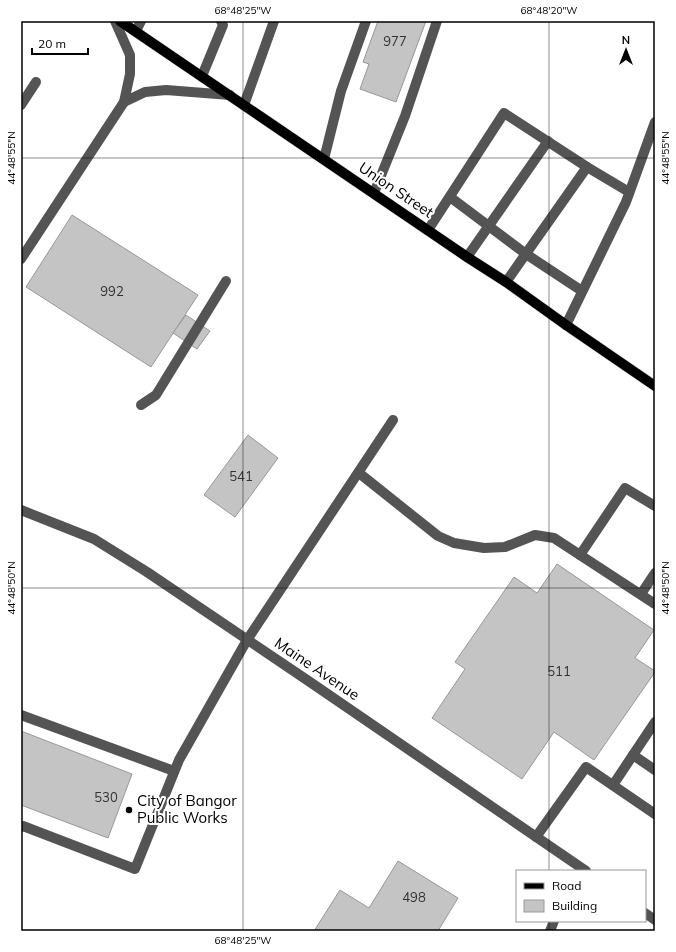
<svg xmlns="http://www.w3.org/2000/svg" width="676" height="952" font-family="Mulish,sans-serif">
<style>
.building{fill:#c4c4c4;stroke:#989898}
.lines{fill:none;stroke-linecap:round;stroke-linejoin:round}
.major-casing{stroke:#dbdbdb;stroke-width:11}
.minor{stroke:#545454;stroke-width:10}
.major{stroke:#000;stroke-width:10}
.ticks{fill:none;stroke:#000;stroke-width:1;stroke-opacity:0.45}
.poi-dot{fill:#000;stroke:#fff;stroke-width:1.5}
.labels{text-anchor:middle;stroke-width:4;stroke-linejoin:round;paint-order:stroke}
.number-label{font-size:13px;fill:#313131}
.street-label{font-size:15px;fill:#000;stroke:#fff}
.poi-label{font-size:15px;fill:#000;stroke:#fff;text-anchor:start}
.neatline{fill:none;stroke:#000;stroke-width:1.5}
.ticks-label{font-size:10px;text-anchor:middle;fill:#000}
</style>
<rect width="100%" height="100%" fill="#fff"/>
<g class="building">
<polygon points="378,21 426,21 396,102 360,89 369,64 363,62"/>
<polygon points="72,215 198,295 151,367 26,287"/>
<polygon points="186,315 210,331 197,349 173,333"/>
<polygon points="248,435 278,458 235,517 204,495"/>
<polygon points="557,564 654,630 635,658 655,671 655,672 594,760 554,732 522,779 432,718 465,669 455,662 514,577 537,593"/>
<polygon points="21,731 132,774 108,838 21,805"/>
<polygon points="398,861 458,898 438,931 314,931 340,890 369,908"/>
</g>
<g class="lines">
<defs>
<polyline id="major" points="120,21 467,257 506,282 566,325 655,386"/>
</defs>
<use href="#major" class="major-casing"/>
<g class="minor">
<polyline points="115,21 130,55 130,74 124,102 145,92 166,90 230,95"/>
<polyline points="136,31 141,21"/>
<polyline points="202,76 223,25 221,21"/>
<polyline points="21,105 36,82"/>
<polyline points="244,105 274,21"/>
<polyline points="324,159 341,91 366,21"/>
<polyline points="374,193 405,116 437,21"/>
<polyline points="450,197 526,254 582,291"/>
<polyline points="428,230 504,113 587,167 629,192"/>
<polyline points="467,257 548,141"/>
<polyline points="21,259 124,102"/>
<polyline points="506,282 587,167"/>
<polyline points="566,325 626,202 655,122"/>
<polyline points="141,405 156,395 226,281"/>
<polyline points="359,473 438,536 454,543 484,548 505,547 535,535 554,538 655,604"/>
<polyline points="21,510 94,539 147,572 310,682 586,871"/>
<polyline points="580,555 625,488 655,506"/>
<polyline points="641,594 655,573"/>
<polyline points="21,715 174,771"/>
<polyline points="633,755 655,770"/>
<polyline points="613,785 655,722"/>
<polyline points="21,827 23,826 135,869 179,760 247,640 393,420"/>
<polyline points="536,837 586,767 655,814"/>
<polyline points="645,913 655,920"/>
<polyline points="550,931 554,921"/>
</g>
<use href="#major" class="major"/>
</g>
<path class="ticks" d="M243,21V931M549,21V871M21,158H655M21,588H655M549,921V931"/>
<circle class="poi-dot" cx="129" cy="810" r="4"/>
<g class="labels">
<g class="number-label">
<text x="395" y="46">977</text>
<text x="112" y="296">992</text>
<text x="241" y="481">541</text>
<text x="559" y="676">511</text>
<text x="106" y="802">530</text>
<text x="414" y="902">498</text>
</g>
<g class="street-label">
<text transform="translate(396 190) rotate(34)" y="5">Union Street</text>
<text transform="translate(317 669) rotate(34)" y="5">Maine Avenue</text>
</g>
<g class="poi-label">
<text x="137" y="806">City of Bangor<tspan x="137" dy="17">Public Works</tspan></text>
</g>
</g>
<rect width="676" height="952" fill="none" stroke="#ffffff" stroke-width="44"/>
<rect x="516" y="870" width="130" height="52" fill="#ffffff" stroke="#999999"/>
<rect x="524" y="883" width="20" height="6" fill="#000000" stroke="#999999"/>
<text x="552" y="890" font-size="12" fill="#000000">Road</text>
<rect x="524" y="900" width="20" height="12" fill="#c4c4c4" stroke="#999999"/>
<text x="552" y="910" font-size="12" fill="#000000">Building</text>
<g transform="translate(626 50)" stroke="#ffffff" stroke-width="3" paint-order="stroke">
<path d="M0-3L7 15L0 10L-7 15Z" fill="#000000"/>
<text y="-6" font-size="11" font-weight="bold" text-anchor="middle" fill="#000000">N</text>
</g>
<path d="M32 48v6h56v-6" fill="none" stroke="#000000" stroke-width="2"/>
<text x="38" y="48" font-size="12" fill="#000000" stroke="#ffffff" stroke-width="3" paint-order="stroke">20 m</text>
<rect x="22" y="22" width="632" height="908" class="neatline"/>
<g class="ticks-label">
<text x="243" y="14">68°48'25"W</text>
<text x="549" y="14">68°48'20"W</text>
<text transform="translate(11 158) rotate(-90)" y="4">44°48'55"N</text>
<text transform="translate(665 158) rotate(-90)" y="4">44°48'55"N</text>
<text transform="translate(11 588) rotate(-90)" y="4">44°48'50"N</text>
<text transform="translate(665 588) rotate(-90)" y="4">44°48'50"N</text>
<text x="243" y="944">68°48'25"W</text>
</g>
</svg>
